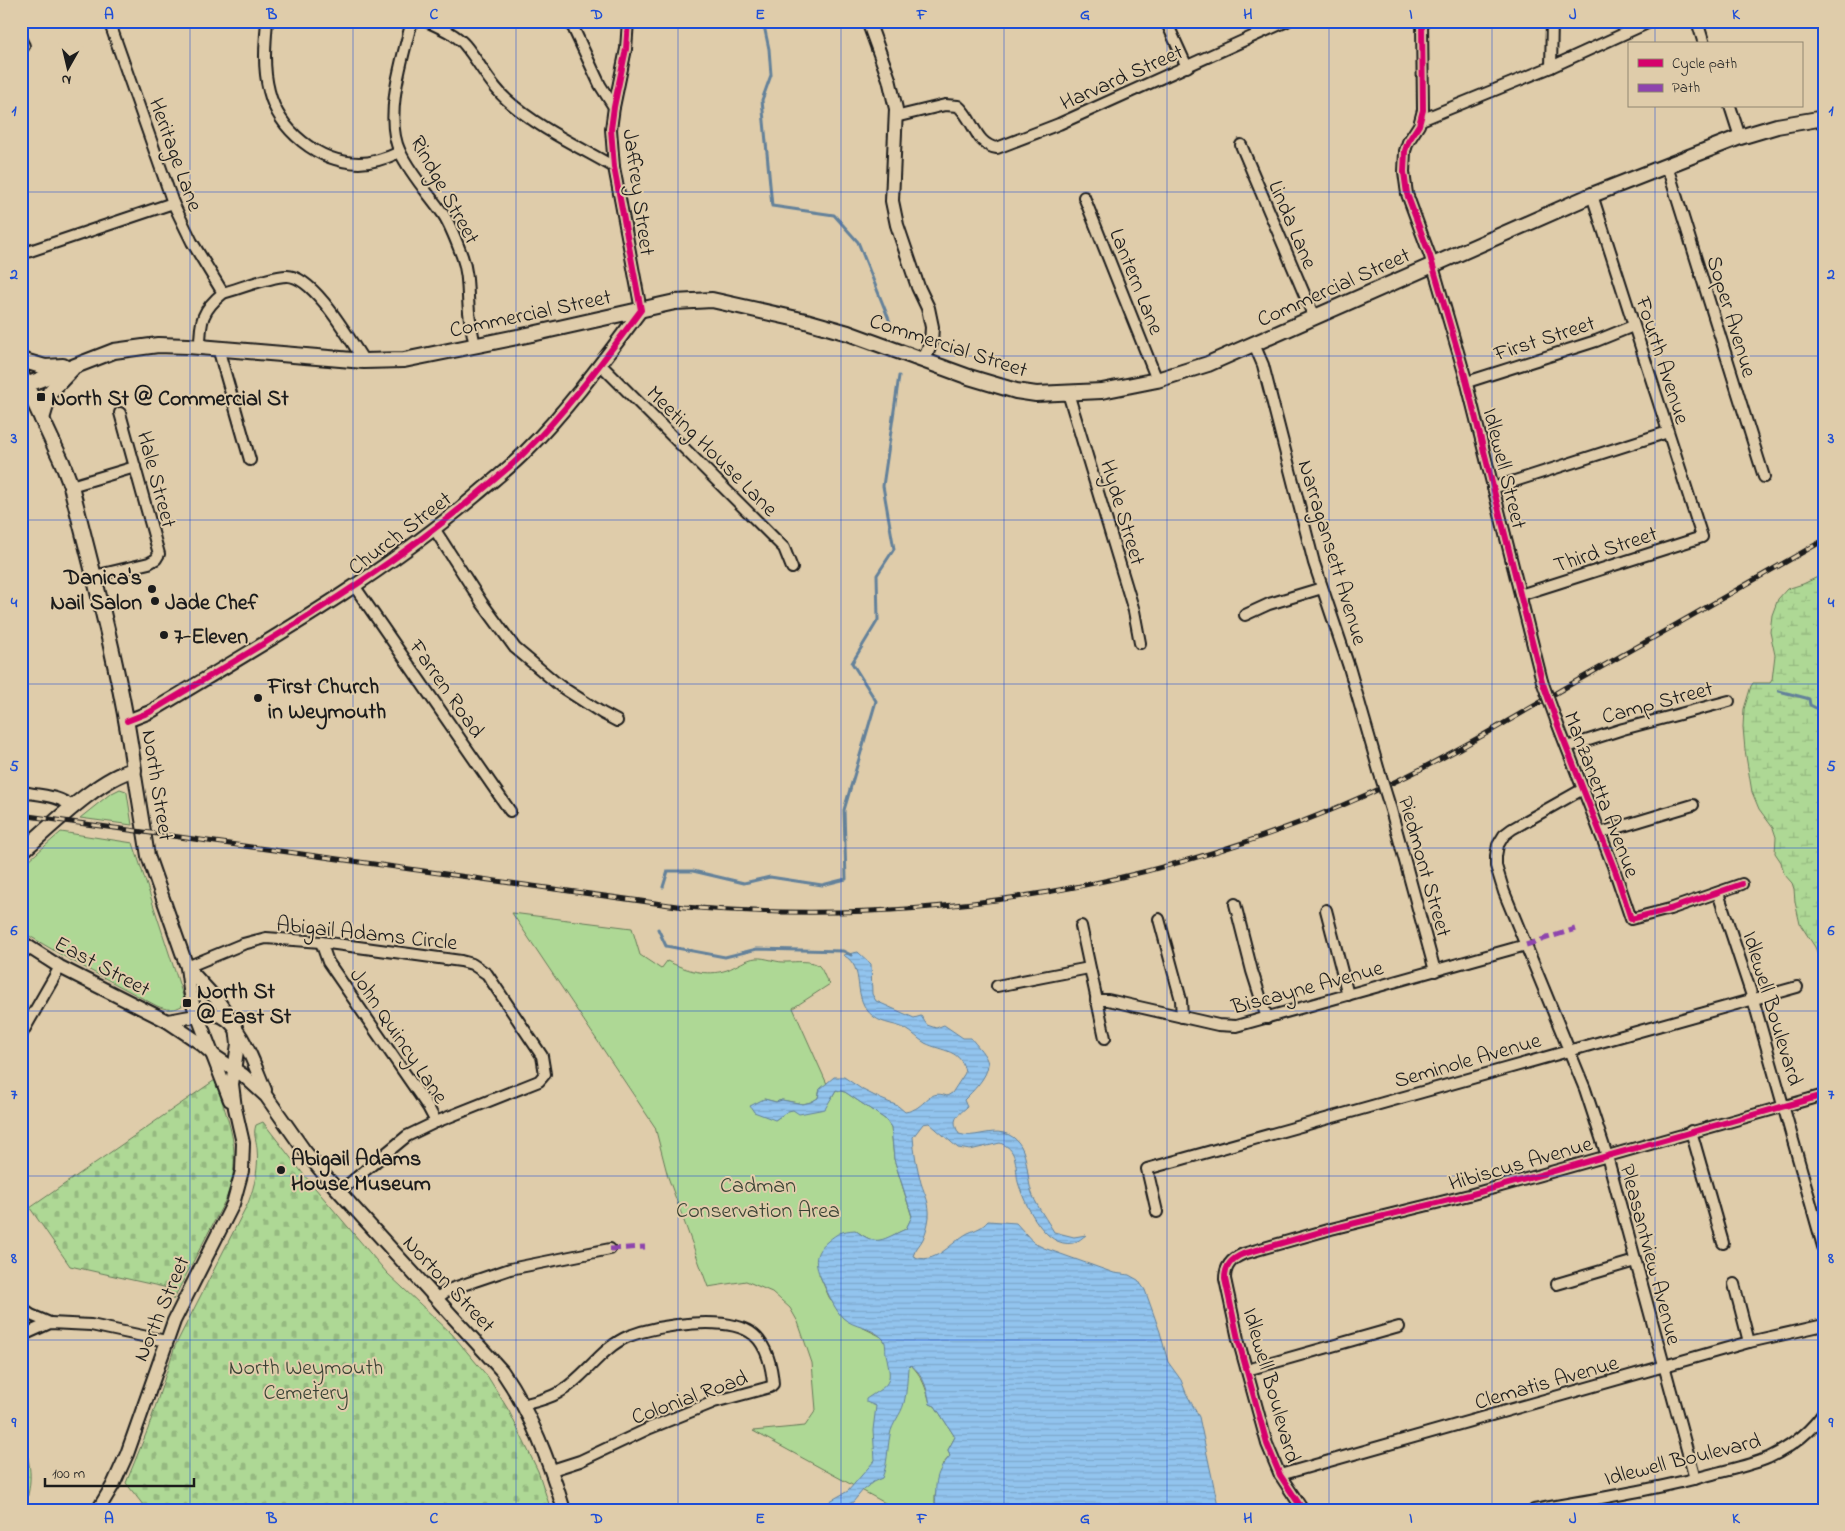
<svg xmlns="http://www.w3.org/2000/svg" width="1845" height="1531" font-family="'Indie Flower',sans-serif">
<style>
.wetland{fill:url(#wetland-marsh);stroke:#657a58}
.cemetery{fill:url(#cemetery-stones);stroke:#657a58}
.green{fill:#aed895;stroke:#657a58}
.water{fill:url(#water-rules);stroke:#63819a}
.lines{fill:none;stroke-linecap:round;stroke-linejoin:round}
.stream{stroke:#63819a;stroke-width:3}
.minor-casing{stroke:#1c1c1c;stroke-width:14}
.tertiary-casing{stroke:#1c1c1c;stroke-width:16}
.secondary-casing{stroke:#1c1c1c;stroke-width:18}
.minor{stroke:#dfccaa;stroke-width:10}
.tertiary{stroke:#dfccaa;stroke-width:12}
.secondary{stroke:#dfccaa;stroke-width:14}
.rail-casing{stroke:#1c1c1c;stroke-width:5}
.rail{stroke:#dfccaa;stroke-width:3;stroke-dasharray:9;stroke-linecap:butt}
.minor-bridge-casing{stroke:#1c1c1c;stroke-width:14;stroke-linecap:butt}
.minor-bridge{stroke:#dfccaa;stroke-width:10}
.quiet{stroke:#8e44ad;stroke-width:5;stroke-dasharray:10 5;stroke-linecap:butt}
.cycleway-casing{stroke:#dfccaa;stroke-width:9}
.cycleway{stroke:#d6006c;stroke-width:6}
.grid{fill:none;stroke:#1d4ed8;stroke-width:1;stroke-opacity:0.55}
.poi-dot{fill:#1c1c1c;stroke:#dfccaa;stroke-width:2}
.labels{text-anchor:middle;stroke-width:4;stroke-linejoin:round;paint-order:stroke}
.street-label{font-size:22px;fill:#1c1c1c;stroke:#dfccaa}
.poi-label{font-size:22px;font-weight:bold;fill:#1c1c1c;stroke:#dfccaa;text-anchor:start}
.park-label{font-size:22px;fill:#394234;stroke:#dfccaa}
.neatline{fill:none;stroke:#1d4ed8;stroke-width:2}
.grid-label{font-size:16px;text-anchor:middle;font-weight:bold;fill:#1d4ed8}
</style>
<defs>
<pattern id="wetland-marsh" width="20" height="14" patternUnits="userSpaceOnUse" patternTransform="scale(1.25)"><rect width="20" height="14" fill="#aed895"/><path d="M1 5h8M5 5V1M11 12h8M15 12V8" fill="none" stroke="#95b980"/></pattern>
<pattern id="cemetery-stones" width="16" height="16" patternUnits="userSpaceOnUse" patternTransform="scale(1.25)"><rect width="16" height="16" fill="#aed895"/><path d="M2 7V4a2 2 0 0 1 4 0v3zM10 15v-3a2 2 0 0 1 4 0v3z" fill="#95b980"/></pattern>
<pattern id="water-rules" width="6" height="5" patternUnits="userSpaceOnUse" patternTransform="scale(1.25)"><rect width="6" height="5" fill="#92c4ee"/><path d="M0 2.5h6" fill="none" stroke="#7da8cc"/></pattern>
</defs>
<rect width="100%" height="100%" fill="#dfccaa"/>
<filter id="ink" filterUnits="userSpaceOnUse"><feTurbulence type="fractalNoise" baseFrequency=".02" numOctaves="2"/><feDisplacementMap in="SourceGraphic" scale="10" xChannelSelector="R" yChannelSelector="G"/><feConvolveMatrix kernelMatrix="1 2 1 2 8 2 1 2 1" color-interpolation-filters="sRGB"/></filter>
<g filter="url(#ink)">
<g class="wetland">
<polygon points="1824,574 1824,960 1819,957 1815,947 1800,924 1795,902 1794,889 1792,883 1784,874 1781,862 1775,853 1776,837 1773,828 1759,809 1752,792 1745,750 1743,727 1744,709 1751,686 1753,683 1770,683 1772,680 1775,655 1770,632 1772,615 1778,599 1787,589 1803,584"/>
<path d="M21,1434C31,1466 34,1477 24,1510H21Z"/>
</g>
<g class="cemetery">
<path d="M215,1080C229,1124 244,1153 226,1199L173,1300L168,1288L70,1266L30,1208Z"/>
<path d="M263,1122L304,1175L387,1273L452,1334L488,1377L509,1411L538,1471L551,1510H147L126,1483L148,1429L175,1346L248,1203C255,1185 259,1167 257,1148C256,1138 253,1134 256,1125Z"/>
</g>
<g class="green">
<polygon points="120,789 126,791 127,793 132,825 80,818 110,794"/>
<path d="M61,832L133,843L184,999L183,1005C174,1011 167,1010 157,1006L65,957L21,931V867Z"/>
<path d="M512,913L632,928L640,955L661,969L667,961C686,970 706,977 727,970C737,966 746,959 756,958C765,957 777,963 787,962C796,962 810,960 818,965C824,970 824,979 830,984L793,1008L827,1084L820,1089L818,1098L811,1102L803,1104L782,1100L776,1102L764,1099L775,1120L788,1111L832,1097L836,1090L845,1092L885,1119L891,1127L894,1159L912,1217L906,1229C881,1240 879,1248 855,1230L819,1274L829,1297L843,1318L882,1337L886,1344C912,1366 922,1369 930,1404L935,1406L955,1437L948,1450L950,1456L943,1464L935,1495V1510H898L753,1431L805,1426L816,1410L812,1363L798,1322L790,1308L772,1292L746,1281L708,1287L668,1177L655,1127Z"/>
</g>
<path class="water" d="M858,952L871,964L872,994L876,1001L914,1018L921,1016L927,1025L936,1028L944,1025L963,1038H971C976,1045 987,1055 988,1064C988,1077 972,1092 964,1100L967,1107C956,1117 951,1119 959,1134C974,1139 988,1129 1004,1133C1032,1141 1024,1175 1033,1196C1038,1208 1047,1220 1054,1232L1074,1237L1086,1235C1083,1237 1078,1242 1073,1243C1045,1249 1024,1203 1018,1182C1016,1173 1017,1160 1012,1152C1009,1147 1005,1145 1000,1143L970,1150L958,1148L929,1123L923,1124L913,1137C914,1153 917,1167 921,1183C925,1195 930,1203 929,1217C928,1225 926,1232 923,1239C920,1245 915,1249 913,1256C935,1267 952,1241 968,1233C977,1229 982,1228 988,1221L1016,1223L1034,1243L1044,1248L1114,1273L1129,1275L1138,1280L1145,1290L1160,1332L1168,1362L1181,1380L1186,1393L1199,1417L1219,1510H935C937,1485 932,1477 950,1456L948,1450L955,1437L935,1406L930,1404C927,1389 924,1375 911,1365L908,1368C907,1379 907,1392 904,1403C901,1415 892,1423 890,1435C887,1450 888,1463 882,1478L873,1482L863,1490L853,1502L836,1510H822L830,1501L848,1491L875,1460L873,1430L876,1406L866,1402V1399C890,1383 893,1385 886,1354C885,1348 887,1341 881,1337C871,1327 854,1328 843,1318C836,1311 830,1298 826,1289C817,1270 809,1256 828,1241C838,1233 841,1231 855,1230C878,1248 882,1239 906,1229L912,1216L894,1159L891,1127L885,1119L845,1092L836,1090L825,1109L799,1114L793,1110L788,1111L775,1120L754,1112L750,1106L764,1099L776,1102L782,1100L803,1104L811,1102L818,1098L820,1089L834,1077H844L863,1090L881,1099L898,1106L905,1112C927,1109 926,1088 947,1096L952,1093L965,1073C962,1049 943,1052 925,1043C918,1039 913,1033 906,1029C897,1024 883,1024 874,1017C849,998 868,968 843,955Z"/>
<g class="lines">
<g class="stream">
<polyline points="763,21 769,49 771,75 762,100 772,206 834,215 858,242 890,322"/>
<polyline points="1779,691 1806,698 1809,699 1810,705 1816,708 1824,708"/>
<polyline points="663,887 668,871 693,871 744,883 770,877 822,885 846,879 844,810 876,701 852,663 878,620 877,575 894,549 883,486 899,376"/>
<polyline points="658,929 666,946 725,957 757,949 843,951 851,955"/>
</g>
<defs>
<g id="minor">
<polyline points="109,21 173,203 192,242 223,293"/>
<path d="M267,21C265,44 263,68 269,91C279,131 318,162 359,163C374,163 387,158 400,152"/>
<path d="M412,21C403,56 383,117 400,152C411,175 429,194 443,214C451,226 457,243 462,256C469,275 467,292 469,312C470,323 473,335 475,346"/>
<path d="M426,21C439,27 456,34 465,45C480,63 489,84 507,100C538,128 578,146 614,167"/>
<polyline points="570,21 600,85 614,107"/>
<polyline points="628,21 626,49 614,107 611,129 614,167 641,310"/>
<polyline points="1166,21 1187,67"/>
<polyline points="1422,21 1423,110 1419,125 1408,142 1405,151 1404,172 1407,194 1430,256 1465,376 1542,681"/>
<polyline points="1697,21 1704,44"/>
<polyline points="21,40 24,46"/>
<polyline points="1551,67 1552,21"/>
<polyline points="1730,106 1740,137"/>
<path d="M895,117L945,105L958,106C974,119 975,145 997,148L1059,124L1287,21"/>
<polyline points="1421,120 1551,67 1652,21"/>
<polyline points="1241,145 1314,317"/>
<polyline points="1667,166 1764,477"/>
<polyline points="1084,197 1157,380"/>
<polyline points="21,254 173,203"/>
<polyline points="1254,344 1263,365 1314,563 1349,667 1379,771"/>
<path d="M200,347C200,321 202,310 223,293C241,288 268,277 286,276C313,274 350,340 364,361"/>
<polyline points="218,348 250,460"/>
<polyline points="600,364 784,548 792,568"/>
<polyline points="1467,382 1596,341 1633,326"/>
<polyline points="1068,393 1134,611 1140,643"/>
<polyline points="71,486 135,467"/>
<polyline points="1493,488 1668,432"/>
<polyline points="435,530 482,603 515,648 560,686 602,713 617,721"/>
<polyline points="94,576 149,563 156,559 159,554 120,413"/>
<polyline points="355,587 510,811"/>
<polyline points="1520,595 1702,537 1592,195"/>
<polyline points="1245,615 1269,604 1322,588"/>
<polyline points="1556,720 1613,866 1631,919 1670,909 1742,884"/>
<polyline points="1567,747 1623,729 1729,701"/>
<polyline points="1583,789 1512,829 1504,835 1498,845 1496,856 1496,866 1504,892 1585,1089 1607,1156 1695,1479"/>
<path d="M21,792C38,795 61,795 73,808"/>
<polyline points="1391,810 1435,971"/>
<polyline points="1600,833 1693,805"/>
<polyline points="1718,893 1753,999 1824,1250"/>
<polyline points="1235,904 1252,971 1267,1018"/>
<polyline points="1326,910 1348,995"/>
<polyline points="1159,919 1181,1000 1182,1017"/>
<polyline points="1081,926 1105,1038"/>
<polyline points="321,942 328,962 428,1107 436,1122"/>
<polyline points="187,967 243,944 266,938 321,942 461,961 472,964 487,974 542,1056 545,1074 539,1081 436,1122 407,1136 339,1192"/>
<polyline points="997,986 1089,968"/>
<polyline points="1096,1000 1108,1000 1218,1025 1236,1026 1526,945"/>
<polyline points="21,1035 60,967"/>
<polyline points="1691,1131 1723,1243"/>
<polyline points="1157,1212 1147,1169 1797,987"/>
<polyline points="1557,1284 1635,1261"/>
<polyline points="1734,1284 1749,1342"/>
<polyline points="436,1299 448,1290 510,1269 610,1249"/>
<polyline points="21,1308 31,1315 50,1323"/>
<polyline points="21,1336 50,1323 91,1325 166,1341"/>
<polyline points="1247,1370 1399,1327"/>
<path d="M522,1405C534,1402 548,1399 558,1393C585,1378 600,1348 629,1336C658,1325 729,1314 754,1335C767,1346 772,1368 773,1384L770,1387L714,1402L650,1428L580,1461L552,1470"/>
<polyline points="1280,1475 1749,1342 1824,1325"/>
<path d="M1303,1510L1280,1475L1267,1444L1238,1339L1225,1279C1225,1266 1231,1259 1243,1254L1331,1229L1469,1195L1824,1095"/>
<path d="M1534,1510C1594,1499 1654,1490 1713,1474C1732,1469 1751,1465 1768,1458C1791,1447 1810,1433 1824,1412"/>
</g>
<g id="tertiary">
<polyline points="868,21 889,79 896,109 892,201 897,225 918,287 928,308 932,327 931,343 924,360"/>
<path d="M127,721L150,712C261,645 376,580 475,496C492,481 511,467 526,451C569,408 605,358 641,310"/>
<polyline points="134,770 148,856 187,967 190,990 193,1004 230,1100"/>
<path d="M21,942L60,967L167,1021L200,1043L216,1057L243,1075L266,1096L304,1150L326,1177L502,1371C531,1413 549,1461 564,1510"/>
<path d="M167,1021C183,1019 201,1013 217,1015C241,1019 256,1071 265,1090"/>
<polyline points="98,1510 113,1485 127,1454 174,1321 233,1204 242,1171 243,1143 235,1108 232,1084 238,1044 236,1027 219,1002 187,967"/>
</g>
<g id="secondary">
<polyline points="21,360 45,367 63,366"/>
<path d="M21,374L62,462L71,486C95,581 121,674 134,770C100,777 49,828 21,852"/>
<polyline points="26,385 114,351 158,345 188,346 364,361 404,360 532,334 675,302 712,300 806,321 848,333 969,377 1016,391 1036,394 1102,391 1157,380 1208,364 1592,195 1740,137 1777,126 1824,118"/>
<polyline points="42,419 50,392 72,369"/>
</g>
</defs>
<use href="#minor" class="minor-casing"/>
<use href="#tertiary" class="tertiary-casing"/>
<use href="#secondary" class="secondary-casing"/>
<use href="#minor" class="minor"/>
<use href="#tertiary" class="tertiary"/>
<use href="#secondary" class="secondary"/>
<defs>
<path id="rail" d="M21,815L684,907C937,928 1178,887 1407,776C1464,748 1518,715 1573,683C1657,636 1740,588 1824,540"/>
</defs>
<use href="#rail" class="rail-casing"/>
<use href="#rail" class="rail"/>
<defs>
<g id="minor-bridge">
<polyline points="1542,681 1556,720"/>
<polyline points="1379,771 1391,810"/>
</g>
</defs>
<use href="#minor-bridge" class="minor-bridge-casing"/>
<use href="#minor-bridge" class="minor-bridge"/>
<g class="quiet">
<polyline points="1526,945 1575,929"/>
<polyline points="610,1249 645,1247"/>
</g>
<defs>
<g id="cycleway">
<polyline points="1422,21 1423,110 1419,125 1408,142 1405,151 1404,172 1407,194 1430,256 1465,376 1542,681 1559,728 1616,873 1631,919 1670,909 1742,884"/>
<path d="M127,721L150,712C261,645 376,580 475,496C492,481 511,467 526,451C569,408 605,358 641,310L614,167L611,129L614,107L626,49L628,21"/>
<path d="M1303,1510L1280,1475L1267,1444L1238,1339L1225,1279C1225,1266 1231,1259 1243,1254L1331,1229L1469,1195L1824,1095"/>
</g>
</defs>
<use href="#cycleway" class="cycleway-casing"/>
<use href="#cycleway" class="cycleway"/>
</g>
</g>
<path class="grid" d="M190,21V1510M353,21V1510M516,21V1510M678,21V1510M841,21V1510M1004,21V1510M1167,21V1510M1329,21V1510M1492,21V1510M1655,21V44M1655,106V1510M21,192H1824M21,356H1824M21,520H1824M21,684H1824M21,848H1824M21,1011H1824M21,1176H1824M21,1340H1824"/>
<g class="poi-dot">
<rect x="36" y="392" width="10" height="10" rx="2.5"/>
<circle cx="152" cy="589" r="5"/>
<circle cx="155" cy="601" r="5"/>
<circle cx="164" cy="635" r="5"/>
<circle cx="258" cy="698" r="5"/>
<rect x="182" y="998" width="10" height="10" rx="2.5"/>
<circle cx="281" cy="1170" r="5"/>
</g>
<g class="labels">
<g class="street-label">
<text transform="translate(1121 76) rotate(-24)" y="8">Harvard Street</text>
<text transform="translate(177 154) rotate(70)" y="8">Heritage Lane</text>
<text transform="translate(446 189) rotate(61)" y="8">Rindge Street</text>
<text transform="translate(640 192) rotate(82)" y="8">Jaffrey Street</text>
<text transform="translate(1294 224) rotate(67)" y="8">Linda Lane</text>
<text transform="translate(1138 281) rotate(68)" y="8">Lantern Lane</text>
<text transform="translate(1333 286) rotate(-24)" y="8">Commercial Street</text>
<text transform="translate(530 312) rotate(-12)" y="8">Commercial Street</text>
<text transform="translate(1733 316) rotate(73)" y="8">Soper Avenue</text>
<text transform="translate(1544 337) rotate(-18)" y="8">First Street</text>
<text transform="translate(949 344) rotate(18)" y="8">Commercial Street</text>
<text transform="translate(1664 360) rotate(72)" y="8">Fourth Avenue</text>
<text transform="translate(713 450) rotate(45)" y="8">Meeting House Lane</text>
<text transform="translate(1506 468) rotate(76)" y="8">Idlewell Street</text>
<text transform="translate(158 479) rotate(75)" y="8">Hale Street</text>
<text transform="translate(1124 512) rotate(73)" y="8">Hyde Street</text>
<text transform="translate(399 532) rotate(-37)" y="8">Church Street</text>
<text transform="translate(1605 548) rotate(-18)" y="8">Third Street</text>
<text transform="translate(1334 552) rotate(73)" y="8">Narragansett Avenue</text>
<text transform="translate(448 688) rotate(55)" y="8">Farren Road</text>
<text transform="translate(1657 701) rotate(-15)" y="8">Camp Street</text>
<text transform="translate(159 785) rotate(81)" y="8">North Street</text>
<text transform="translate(1603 794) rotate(69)" y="8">Manzanetta Avenue</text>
<text transform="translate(1426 866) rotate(74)" y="8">Piedmont Street</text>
<text transform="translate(367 932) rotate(6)" y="8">Abigail Adams Circle</text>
<text transform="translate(103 965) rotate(28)" y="8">East Street</text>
<text transform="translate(1307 986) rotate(-15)" y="8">Biscayne Avenue</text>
<text transform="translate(1774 1008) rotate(73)" y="8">Idlewell Boulevard</text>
<text transform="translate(400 1035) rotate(56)" y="8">John Quincy Lane</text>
<text transform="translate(1467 1059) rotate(-16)" y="8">Seminole Avenue</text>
<text transform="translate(1520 1162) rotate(-16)" y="8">Hibiscus Avenue</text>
<text transform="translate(1652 1254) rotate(75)" y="8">Pleasantview Avenue</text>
<text transform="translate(450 1283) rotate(47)" y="8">Norton Street</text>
<text transform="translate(160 1308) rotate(-67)" y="8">North Street</text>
<text transform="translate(1546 1381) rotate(-16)" y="8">Clematis Avenue</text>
<text transform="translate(1273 1385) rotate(74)" y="8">Idlewell Boulevard</text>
<text transform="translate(689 1396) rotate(-20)" y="8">Colonial Road</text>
<text transform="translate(1682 1458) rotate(-14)" y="8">Idlewell Boulevard</text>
</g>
<g class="poi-label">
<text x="51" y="405">North St @ Commercial St</text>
<text x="142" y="584" text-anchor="end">Danica's<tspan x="142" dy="25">Nail Salon</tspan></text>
<text x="165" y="609">Jade Chef</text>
<text x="174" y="643">7-Eleven</text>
<text x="268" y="693">First Church<tspan x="268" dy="25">in Weymouth</tspan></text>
<text x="197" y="998">North St<tspan x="197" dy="25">@ East St</tspan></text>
<text x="291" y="1165">Abigail Adams<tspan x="291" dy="25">House Museum</tspan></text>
</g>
<g class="park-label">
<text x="758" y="1192">Cadman<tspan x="758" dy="25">Conservation Area</tspan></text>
<text x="306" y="1374">North Weymouth<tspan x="306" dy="25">Cemetery</tspan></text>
</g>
</g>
<rect width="1845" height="1531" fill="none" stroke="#dfccaa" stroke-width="55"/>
<rect x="1628" y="42" width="175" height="65" fill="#dfccaa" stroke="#918671"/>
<rect x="1638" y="59" width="25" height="8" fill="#d6006c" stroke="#918671"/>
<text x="1672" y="68" font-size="15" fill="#1c1c1c">Cycle path</text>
<rect x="1638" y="84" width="25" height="8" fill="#8e44ad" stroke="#918671"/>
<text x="1672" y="92" font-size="15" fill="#1c1c1c">Path</text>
<g transform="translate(68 68) rotate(188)" stroke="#dfccaa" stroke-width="4" paint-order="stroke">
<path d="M0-4L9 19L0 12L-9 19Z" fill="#1c1c1c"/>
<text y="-8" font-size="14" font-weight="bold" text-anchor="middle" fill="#1c1c1c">N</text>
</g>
<path d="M45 1478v8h149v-8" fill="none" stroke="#1c1c1c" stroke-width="2.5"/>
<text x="52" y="1478" font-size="15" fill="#1c1c1c" stroke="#dfccaa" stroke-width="4" paint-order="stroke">100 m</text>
<rect x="28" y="28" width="1790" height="1476" class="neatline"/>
<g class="grid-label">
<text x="109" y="19">A</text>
<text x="272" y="19">B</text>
<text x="434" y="19">C</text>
<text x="597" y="19">D</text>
<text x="760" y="19">E</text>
<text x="922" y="19">F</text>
<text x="1085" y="19">G</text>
<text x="1248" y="19">H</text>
<text x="1411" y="19">I</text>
<text x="1573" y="19">J</text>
<text x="1736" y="19">K</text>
<text x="14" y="115">1</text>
<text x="1831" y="115">1</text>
<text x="14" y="279">2</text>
<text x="1831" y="279">2</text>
<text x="14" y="443">3</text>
<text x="1831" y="443">3</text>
<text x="14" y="607">4</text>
<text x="1831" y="607">4</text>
<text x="14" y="771">5</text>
<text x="1831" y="771">5</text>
<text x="14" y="935">6</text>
<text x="1831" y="935">6</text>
<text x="14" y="1099">7</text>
<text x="1831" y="1099">7</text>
<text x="14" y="1263">8</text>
<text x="1831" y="1263">8</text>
<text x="14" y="1427">9</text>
<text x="1831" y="1427">9</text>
<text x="109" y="1523">A</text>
<text x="272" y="1523">B</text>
<text x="434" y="1523">C</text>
<text x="597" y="1523">D</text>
<text x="760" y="1523">E</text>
<text x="922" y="1523">F</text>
<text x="1085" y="1523">G</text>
<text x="1248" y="1523">H</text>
<text x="1411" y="1523">I</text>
<text x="1573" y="1523">J</text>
<text x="1736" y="1523">K</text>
</g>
</svg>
